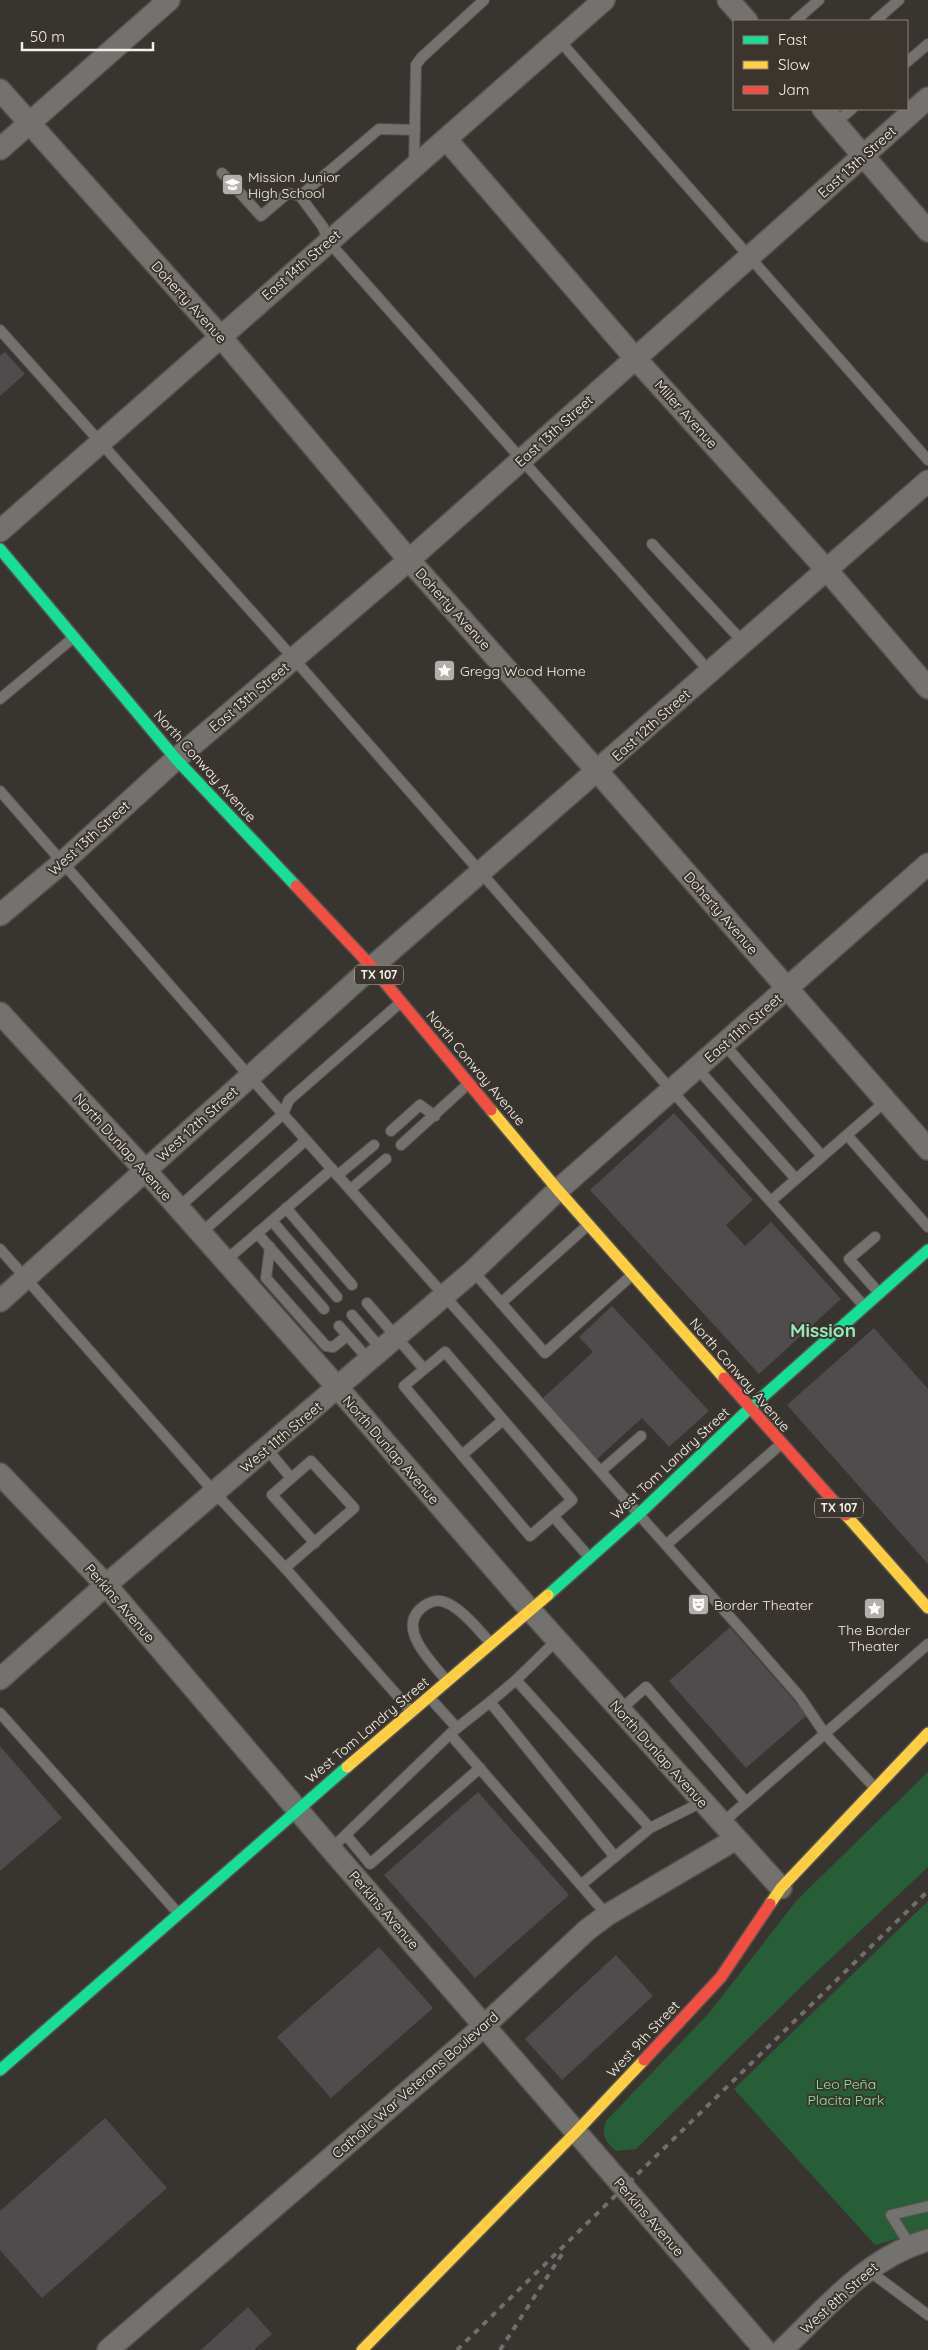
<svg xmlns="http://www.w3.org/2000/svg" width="928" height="2350" font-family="Quicksand,sans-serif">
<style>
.green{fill:#275e38}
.building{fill:#4e4c4c}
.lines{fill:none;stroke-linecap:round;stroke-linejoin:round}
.lane-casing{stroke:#56534f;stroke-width:12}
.street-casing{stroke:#56534f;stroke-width:24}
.fast-casing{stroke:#56534f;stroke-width:14}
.slow-casing{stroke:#56534f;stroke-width:14}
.jam-casing{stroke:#56534f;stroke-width:14}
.lane{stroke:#74726e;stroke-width:10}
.street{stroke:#74726e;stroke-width:21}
.fast{stroke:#16e098;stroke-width:11}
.slow{stroke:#ffcf43;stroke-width:11}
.jam{stroke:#f24e42;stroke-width:11}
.rail{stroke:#706f6c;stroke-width:4;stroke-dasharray:6 6;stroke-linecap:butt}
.labels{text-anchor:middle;stroke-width:4;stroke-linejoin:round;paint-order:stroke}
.shield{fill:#3b352d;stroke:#bcb8b1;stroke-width:1}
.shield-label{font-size:12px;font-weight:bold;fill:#f3f0ea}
.street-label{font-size:14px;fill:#f3f0ea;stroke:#3b352d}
.poi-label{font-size:14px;fill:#f3f0ea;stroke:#3b352d;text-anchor:start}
.park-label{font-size:14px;fill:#86e9a1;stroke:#3b352d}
.district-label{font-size:19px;font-weight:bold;fill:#98e8bd;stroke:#3b352d}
</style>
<rect width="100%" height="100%" fill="#383430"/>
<g class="green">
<path d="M928,1772V1867L809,1979L636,2149L616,2151C605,2142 601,2134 606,2121L709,2013L797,1900Z"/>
<polygon points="928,1901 928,2230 875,2245 734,2089"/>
</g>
<g class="building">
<polygon points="5,352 25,374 0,396 0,356"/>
<polygon points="674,1113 753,1200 726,1225 745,1246 771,1222 841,1299 759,1374 590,1190"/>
<polygon points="612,1306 709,1411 669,1447 642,1418 597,1459 542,1399 593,1352 579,1337"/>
<polygon points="874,1328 928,1389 928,1564 787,1405"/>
<polygon points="730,1627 807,1715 746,1768 669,1681"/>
<polygon points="0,1746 62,1818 0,1871"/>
<polygon points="478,1792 569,1895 475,1978 384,1875"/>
<polygon points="379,1947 433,2008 331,2098 277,2037"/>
<polygon points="616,1955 653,1996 562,2080 525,2039"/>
<polygon points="105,2118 167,2188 42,2298 0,2250 0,2211"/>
<polygon points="248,2307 272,2334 254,2350 201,2350"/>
</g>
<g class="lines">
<defs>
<g id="lane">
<polyline points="795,21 819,0"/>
<polyline points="875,21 899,0"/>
<polyline points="559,40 928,460"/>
<polyline points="907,62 928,44"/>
<polyline points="835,123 852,109"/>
<polyline points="415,130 379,129 300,196 323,227 328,241 710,672"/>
<polyline points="414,165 416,65 421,58 484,0"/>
<polyline points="222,173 261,216 288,193 300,196"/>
<polyline points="0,330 294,659 672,1091 864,1306"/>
<polyline points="652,544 743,642"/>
<polyline points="0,699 73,638"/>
<polyline points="0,791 250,1077 746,1635 800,1697 825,1734 875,1788"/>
<polyline points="724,1044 822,1156"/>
<polyline points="697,1068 796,1179"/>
<polyline points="391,1131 420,1105 435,1116"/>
<polyline points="847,1135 928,1227"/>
<polyline points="401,1145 468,1084"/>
<polyline points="338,1175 374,1145"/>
<polyline points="351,1189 386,1159"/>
<polyline points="771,1201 887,1100"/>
<polyline points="178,1208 283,1114 289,1100 400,1003"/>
<polyline points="286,1208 352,1285"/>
<polyline points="272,1221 337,1297"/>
<polyline points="201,1233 306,1140"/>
<polyline points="257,1233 324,1309"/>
<polyline points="875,1237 849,1259 879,1293"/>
<polyline points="270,1247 266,1278 326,1346 333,1347 347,1336"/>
<polyline points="0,1249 215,1493 285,1568"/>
<polyline points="225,1261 332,1169"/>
<polyline points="473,1271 545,1353 632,1275"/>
<polyline points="367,1303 424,1369"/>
<polyline points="501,1303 588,1225"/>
<polyline points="352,1315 382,1350"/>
<polyline points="339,1326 370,1361"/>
<polygon points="445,1352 572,1500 530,1536 404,1386"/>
<polyline points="267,1449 291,1478"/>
<polyline points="462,1455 503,1420"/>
<polyline points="601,1471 641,1436"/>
<polyline points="553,1516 589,1557"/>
<polyline points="315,1543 272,1495 311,1461 354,1508 285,1568 411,1711"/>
<polyline points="666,1545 781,1444"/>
<polyline points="557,1640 516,1680 650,1828 702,1802"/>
<path d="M446,1680C432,1662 394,1627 424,1606C433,1600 440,1599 449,1604C465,1612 479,1631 491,1643"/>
<polyline points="430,1698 457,1728 450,1734 607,1915"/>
<polyline points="490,1702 516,1680"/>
<polyline points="620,1710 646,1687 746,1802"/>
<polyline points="0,1713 177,1912"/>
<polyline points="457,1728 490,1702 615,1857"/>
<polyline points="722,1823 928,1644"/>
<polyline points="346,1835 370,1864 480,1768"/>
<polyline points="331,1849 450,1734"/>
<polyline points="582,1884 650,1828"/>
<polyline points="910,2245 891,2215 928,2206"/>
<polyline points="868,2270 928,2315"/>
</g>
<g id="street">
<polyline points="728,0 747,21"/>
<polyline points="0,90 220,336 409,560 598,772 928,1149"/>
<polyline points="823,109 928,231"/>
<polyline points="446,139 635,358 826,569 928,688"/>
<polyline points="0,149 169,0"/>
<polyline points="0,531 604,0"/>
<polyline points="0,915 63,862 176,759 409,560 928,98"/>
<polyline points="0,1013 146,1171 338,1388 531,1611 781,1888"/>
<polyline points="0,1301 372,967 928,481"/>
<polyline points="0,1474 106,1585 331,1849 765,2350"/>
<polyline points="0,1679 106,1585 473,1271 558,1190 928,864"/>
<polyline points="108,2350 484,2026 587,1930 607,1915 736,1839"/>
<path d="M782,2350C826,2308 868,2257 928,2240"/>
</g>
<g id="fast">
<polyline points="0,549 176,759 296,886"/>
<polyline points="548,1595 639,1514 750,1408 928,1250"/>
<polyline points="0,2070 347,1767"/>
</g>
<g id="slow">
<polyline points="491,1110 558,1190 724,1378"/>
<polyline points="846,1515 928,1608"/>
<polyline points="347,1767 548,1595"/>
<polyline points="770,1904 781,1888 928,1733"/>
<polyline points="362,2350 576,2132 644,2060"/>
</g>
<g id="jam">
<polyline points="296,886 372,967 491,1110"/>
<polyline points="724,1378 846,1515"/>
<polyline points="644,2060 721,1977 770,1904"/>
</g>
</defs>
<use href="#lane" class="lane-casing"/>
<use href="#street" class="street-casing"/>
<use href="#fast" class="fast-casing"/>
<use href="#slow" class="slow-casing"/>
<use href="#jam" class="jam-casing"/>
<use href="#lane" class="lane"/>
<use href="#street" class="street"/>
<use href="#fast" class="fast"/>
<use href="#slow" class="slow"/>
<use href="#jam" class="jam"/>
<g class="rail">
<polyline points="457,2350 928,1891"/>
<polyline points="500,2350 564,2251"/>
</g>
</g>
<defs>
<symbol id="school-square" viewBox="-11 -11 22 22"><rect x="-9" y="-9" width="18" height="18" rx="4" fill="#b2aea9" stroke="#3b352d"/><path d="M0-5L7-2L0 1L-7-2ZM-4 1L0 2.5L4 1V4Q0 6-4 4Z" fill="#fff"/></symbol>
<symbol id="sight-square" viewBox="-11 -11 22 22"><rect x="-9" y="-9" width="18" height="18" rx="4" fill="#b2aea9" stroke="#3b352d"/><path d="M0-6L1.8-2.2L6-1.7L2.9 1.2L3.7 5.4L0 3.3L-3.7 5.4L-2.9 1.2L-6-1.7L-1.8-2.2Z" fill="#fff"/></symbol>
<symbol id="theatre-square" viewBox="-11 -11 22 22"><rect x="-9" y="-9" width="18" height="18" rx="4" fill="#b2aea9" stroke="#3b352d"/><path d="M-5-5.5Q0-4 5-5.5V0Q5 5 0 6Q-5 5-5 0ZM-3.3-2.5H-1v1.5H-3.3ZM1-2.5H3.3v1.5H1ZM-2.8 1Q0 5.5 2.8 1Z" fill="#fff"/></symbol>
</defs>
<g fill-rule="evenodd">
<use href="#school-square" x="220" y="172" width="25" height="25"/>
<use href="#sight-square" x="432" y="658" width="25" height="25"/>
<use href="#theatre-square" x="686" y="1592" width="25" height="25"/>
<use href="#sight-square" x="862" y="1596" width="25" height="25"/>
</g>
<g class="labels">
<g class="shield">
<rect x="355" y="965.5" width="48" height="19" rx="4"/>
<rect x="815" y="1498.5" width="48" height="19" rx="4"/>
</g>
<g class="shield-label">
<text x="379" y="979">TX 107</text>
<text x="839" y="1512">TX 107</text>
</g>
<g class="street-label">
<text transform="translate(857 162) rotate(-42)" y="5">East 13th Street</text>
<text transform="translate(301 265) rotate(-41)" y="5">East 14th Street</text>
<text transform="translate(189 302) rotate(48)" y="5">Doherty Avenue</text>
<text transform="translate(686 414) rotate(48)" y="5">Miller Avenue</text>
<text transform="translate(554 431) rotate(-42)" y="5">East 13th Street</text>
<text transform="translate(453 609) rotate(48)" y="5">Doherty Avenue</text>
<text transform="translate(249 697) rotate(-40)" y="5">East 13th Street</text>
<text transform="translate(651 725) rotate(-42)" y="5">East 12th Street</text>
<text transform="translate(205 766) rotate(48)" y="5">North Conway Avenue</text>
<text transform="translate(89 838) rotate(-42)" y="5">West 13th Street</text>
<text transform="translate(721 913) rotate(49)" y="5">Doherty Avenue</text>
<text transform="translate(743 1028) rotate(-41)" y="5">East 11th Street</text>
<text transform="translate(476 1068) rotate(50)" y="5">North Conway Avenue</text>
<text transform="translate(197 1124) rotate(-42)" y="5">West 12th Street</text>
<text transform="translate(123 1147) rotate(48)" y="5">North Dunlap Avenue</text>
<text transform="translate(740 1375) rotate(49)" y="5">North Conway Avenue</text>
<text transform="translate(281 1437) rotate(-40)" y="5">West 11th Street</text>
<text transform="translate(391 1450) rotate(49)" y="5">North Dunlap Avenue</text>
<text transform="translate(670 1463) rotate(-43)" y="5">West Tom Landry Street</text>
<text transform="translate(120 1603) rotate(49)" y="5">Perkins Avenue</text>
<text transform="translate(367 1730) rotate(-40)" y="5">West Tom Landry Street</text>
<text transform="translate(659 1754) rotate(48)" y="5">North Dunlap Avenue</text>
<text transform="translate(384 1910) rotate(49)" y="5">Perkins Avenue</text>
<text transform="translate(643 2039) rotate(-47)" y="5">West 9th Street</text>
<text transform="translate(415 2085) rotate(-41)" y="5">Catholic War Veterans Boulevard</text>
<text transform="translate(649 2217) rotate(49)" y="5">Perkins Avenue</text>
<text transform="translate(839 2298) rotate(-42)" y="5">West 8th Street</text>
</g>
<g class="poi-label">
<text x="248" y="182">Mission Junior<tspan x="248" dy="16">High School</tspan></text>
<text x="460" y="676">Gregg Wood Home</text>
<text x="714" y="1610">Border Theater</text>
<text x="874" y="1635" text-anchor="middle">The Border<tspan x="874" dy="16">Theater</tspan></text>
</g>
<g class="park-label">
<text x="846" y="2089">Leo Peña<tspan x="846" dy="16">Placita Park</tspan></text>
</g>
<g class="district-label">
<text x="823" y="1337">Mission</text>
</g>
</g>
<rect x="733" y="20" width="175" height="90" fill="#3b352d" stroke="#858079"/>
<rect x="743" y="36" width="25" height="8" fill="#16e098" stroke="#858079"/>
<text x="778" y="45" font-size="15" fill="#f3f0ea">Fast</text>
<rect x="743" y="61" width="25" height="8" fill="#ffcf43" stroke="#858079"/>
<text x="778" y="70" font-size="15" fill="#f3f0ea">Slow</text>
<rect x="743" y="86" width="25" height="8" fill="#f24e42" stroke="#858079"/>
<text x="778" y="95" font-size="15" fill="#f3f0ea">Jam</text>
<path d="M22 42v8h131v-8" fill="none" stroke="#f3f0ea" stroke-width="2.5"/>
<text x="30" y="42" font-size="15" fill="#f3f0ea" stroke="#3b352d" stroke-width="4" paint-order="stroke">50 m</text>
</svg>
